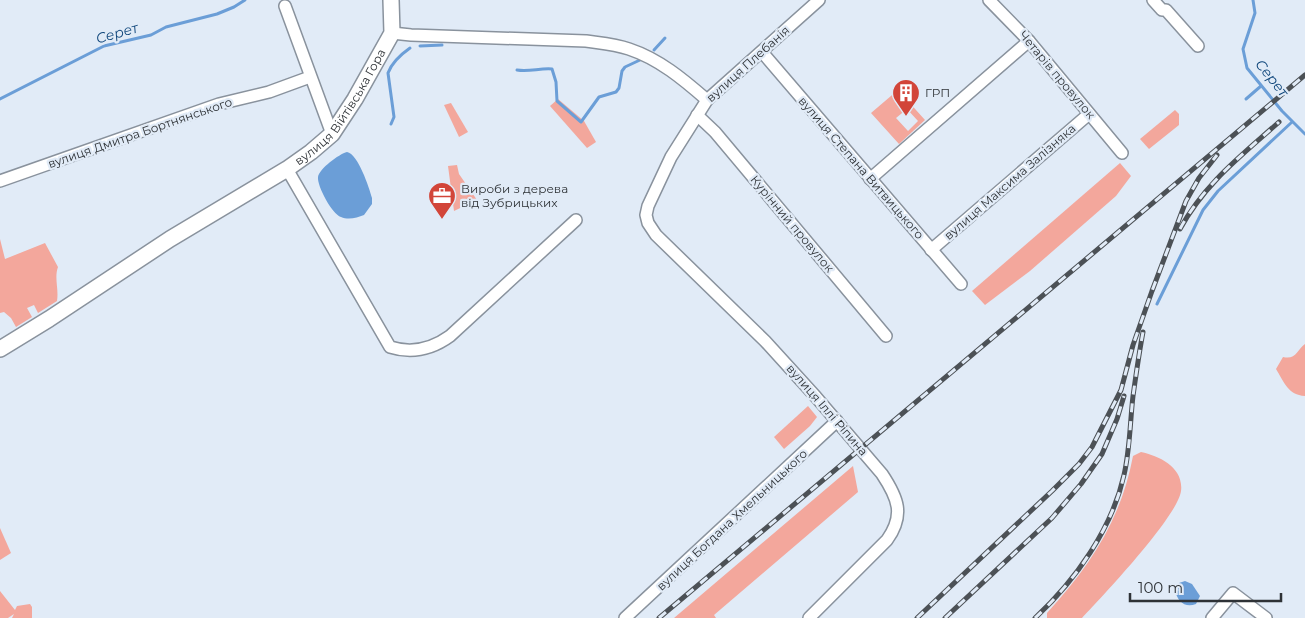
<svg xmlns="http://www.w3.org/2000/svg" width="1305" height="618" font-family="Montserrat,sans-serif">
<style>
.green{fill:#f3a79c;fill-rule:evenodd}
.water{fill:#6b9ed7}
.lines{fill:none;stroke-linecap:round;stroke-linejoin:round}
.stream{stroke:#6b9ed7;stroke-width:3}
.minor-casing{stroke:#89929d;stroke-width:14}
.tertiary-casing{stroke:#89929d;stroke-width:18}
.minor{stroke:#fff;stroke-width:11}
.tertiary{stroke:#fff;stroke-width:15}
.rail-casing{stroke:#4c5156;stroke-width:5}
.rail{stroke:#e1ebf7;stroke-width:3;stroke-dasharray:9;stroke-linecap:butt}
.labels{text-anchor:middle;stroke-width:4.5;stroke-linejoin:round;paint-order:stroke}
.street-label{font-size:12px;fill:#2e3236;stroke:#e1ebf7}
.poi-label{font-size:12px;fill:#2e3236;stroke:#e1ebf7;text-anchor:start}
.water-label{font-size:14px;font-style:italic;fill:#0f467b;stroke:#e1ebf7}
</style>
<rect width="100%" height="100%" fill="#e1ebf7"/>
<g class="green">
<path d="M898,90L925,120L899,144L871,113ZM907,109L918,121L908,131L896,118Z"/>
<polygon points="558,99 584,121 596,142 587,148 550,106"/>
<polygon points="451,103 468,132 459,137 444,105"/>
<polygon points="1175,110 1179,114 1179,125 1149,149 1140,139"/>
<polygon points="1120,163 1131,176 1116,196 1030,271 985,305 972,291"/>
<polygon points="457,165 459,174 477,200 454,211 448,166"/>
<path d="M0,239L5,259L45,243L58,267C54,278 59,289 57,301L38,313L34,305L27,308L32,317L16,327L11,318L4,312L0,313Z"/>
<path d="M1305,344V396C1288,395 1284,382 1276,369L1283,357C1296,360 1297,350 1305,344Z"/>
<polygon points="808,406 817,417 810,426 784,449 774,437"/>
<path d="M1141,452C1160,456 1184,468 1181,491C1178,516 1102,597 1082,618H1047V613C1090,566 1121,520 1133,456Z"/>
<polygon points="853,466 858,492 714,615 716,618 674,618"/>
<polygon points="0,528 11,553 0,560"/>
<polygon points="0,591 15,610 17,606 30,604 32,607 32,618 12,618 14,614 8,618 0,618"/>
</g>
<g class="water">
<path d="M347,152C358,154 369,187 372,198V204L364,215C357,218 348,220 341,217C332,214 317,186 318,177C319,169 339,154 347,152Z"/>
<path d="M1185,581L1192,584L1200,596L1196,604C1185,608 1177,602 1175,589L1179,583Z"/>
</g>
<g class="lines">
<g class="stream">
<polyline points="1253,0 1255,13 1243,49 1247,68 1282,111 1305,134"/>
<polyline points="420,46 442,45"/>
<polyline points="654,50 665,38"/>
<path d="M517,70C529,72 540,68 552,69L556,82L557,101L581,122L599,97L616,92L619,88L622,71L625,67L640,60"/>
<polyline points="0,99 104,46 151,35 166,27 217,14 234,7 245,0"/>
<polyline points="1246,99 1261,86"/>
<path d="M391,124L394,117L388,73C392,62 400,55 410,48"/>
<polyline points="1157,304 1203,210 1218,191 1292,122"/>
</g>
<defs>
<g id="minor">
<polyline points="989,0 1029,41 1122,153"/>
<polyline points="1153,0 1162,10 1166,10 1198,46"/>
<polyline points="285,6 332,134"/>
<path d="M392,33L411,35L586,41C600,43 615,44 629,49C659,59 683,79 707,100"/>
<polyline points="762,52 961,284"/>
<polyline points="697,115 715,132 886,336"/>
<path d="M287,169L390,347C412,354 432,349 450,336L576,220"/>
<polyline points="870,179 1029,41"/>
<polyline points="0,181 219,104 269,92 310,77"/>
<polyline points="931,250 1089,114"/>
<polyline points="625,618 837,421"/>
<path d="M809,618L887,540C905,515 898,498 882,474L816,397L765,341L656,235L648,223L646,215L648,206L671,157L707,100L819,0"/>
<polyline points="1212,618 1233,593 1266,618"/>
</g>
<g id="tertiary">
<path id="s1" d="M0,349L49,319L170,239L287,169L311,152L332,134L355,99L392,33L391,0"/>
</g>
</defs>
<use href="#minor" class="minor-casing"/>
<use href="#tertiary" class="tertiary-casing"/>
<use href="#minor" class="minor"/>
<use href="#tertiary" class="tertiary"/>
<defs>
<g id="rail">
<path d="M1180,229C1205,183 1241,156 1279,122"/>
<polyline points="659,618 1305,75"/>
<polyline points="917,618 1052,491 1079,464 1092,447 1121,390 1133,345 1152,291 1186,201 1199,178 1217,155"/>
<polyline points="945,618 1052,518 1081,484 1102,454 1117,419 1124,396"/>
<path d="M1035,618C1075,581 1112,529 1124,475C1130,449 1130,422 1133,396C1136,375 1139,353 1143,332"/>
</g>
</defs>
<use href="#rail" class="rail-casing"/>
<use href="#rail" class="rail"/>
</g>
<defs>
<symbol id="building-pin" viewBox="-11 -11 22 30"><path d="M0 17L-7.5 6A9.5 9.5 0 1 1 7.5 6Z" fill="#d24539" stroke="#e1ebf7"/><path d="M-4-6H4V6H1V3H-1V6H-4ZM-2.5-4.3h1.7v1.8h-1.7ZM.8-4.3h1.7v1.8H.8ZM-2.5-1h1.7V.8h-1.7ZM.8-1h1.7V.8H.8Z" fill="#fff"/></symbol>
<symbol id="office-pin" viewBox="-11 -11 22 30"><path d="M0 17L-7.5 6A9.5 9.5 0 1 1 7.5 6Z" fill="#d24539" stroke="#e1ebf7"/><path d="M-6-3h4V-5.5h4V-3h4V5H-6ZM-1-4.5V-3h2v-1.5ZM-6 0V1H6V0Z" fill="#fff"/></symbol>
</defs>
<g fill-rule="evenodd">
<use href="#building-pin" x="890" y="77" width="32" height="43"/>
<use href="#office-pin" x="426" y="180" width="32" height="43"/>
</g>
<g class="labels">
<g class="street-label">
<text transform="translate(748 64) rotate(-42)" y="4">вулиця Плебанія</text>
<text transform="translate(1057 75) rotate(50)" y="4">Четарів провулок</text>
<text dy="4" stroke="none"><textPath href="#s1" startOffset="422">вулиця Війтівська Гора</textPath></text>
<text transform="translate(140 133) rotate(-19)" y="4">вулиця Дмитра Бортнянського</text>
<text transform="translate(861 168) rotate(49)" y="4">вулиця Степана Витвицького</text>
<text transform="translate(1010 182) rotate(-41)" y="4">вулиця Максима Залізняка</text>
<text transform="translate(792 224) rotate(50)" y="4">Курінний провулок</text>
<text transform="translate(827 410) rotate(49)" y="4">вулиця Іллі Ріпина</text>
<text transform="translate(732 520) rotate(-43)" y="4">вулиця Богдана Хмельницького</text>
</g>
<g class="poi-label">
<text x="925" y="97">ГРП</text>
<text x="461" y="193">Вироби з дерева<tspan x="461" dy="14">від Зубрицьких</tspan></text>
</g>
<g class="water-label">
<text transform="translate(117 33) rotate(-16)" y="5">Серет</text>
<text transform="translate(1272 78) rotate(51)" y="5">Серет</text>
</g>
</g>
<path d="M1130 593v8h151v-8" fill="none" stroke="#2e3236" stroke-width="2.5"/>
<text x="1138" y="593" font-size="15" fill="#2e3236" stroke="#e1ebf7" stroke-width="4" paint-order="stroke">100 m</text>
</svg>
